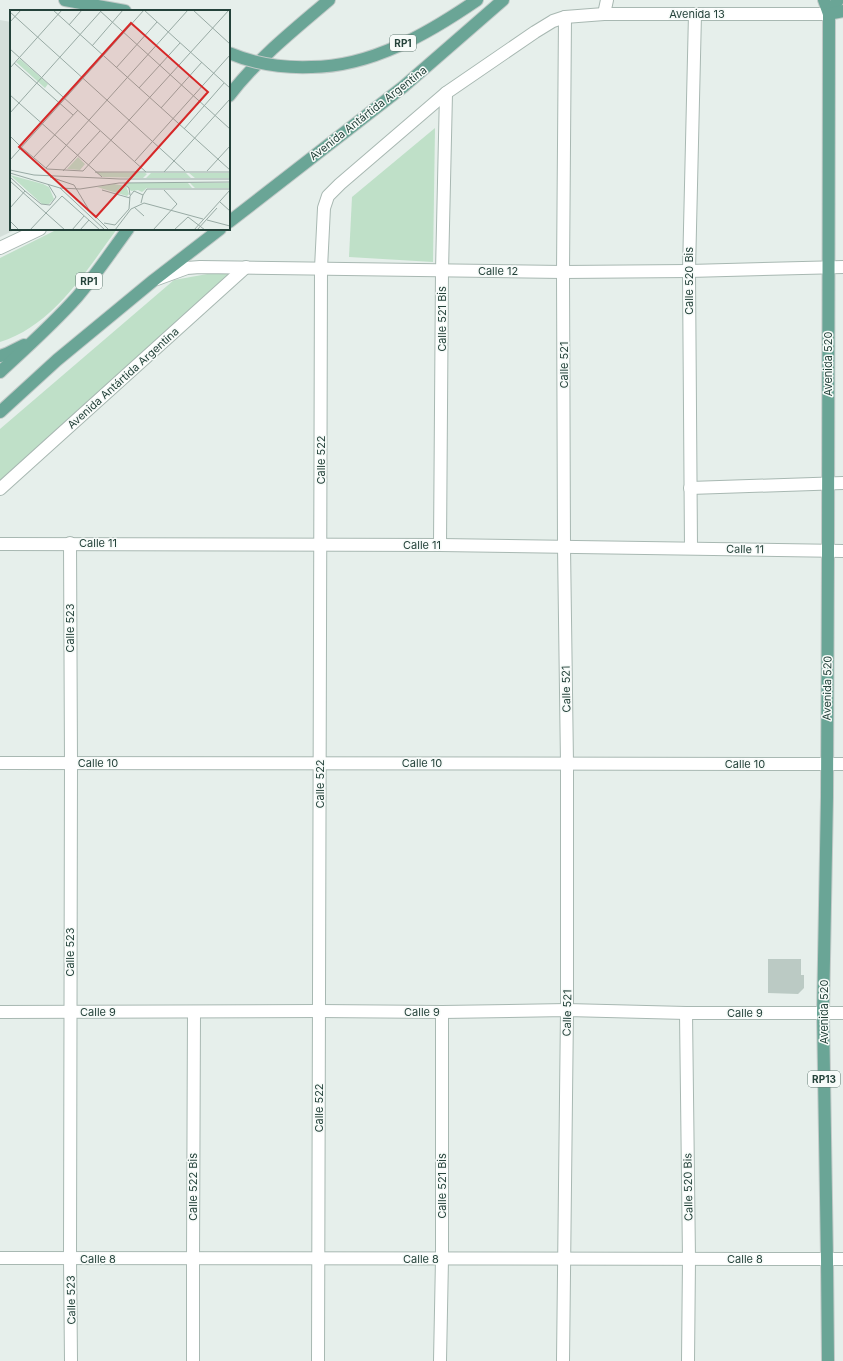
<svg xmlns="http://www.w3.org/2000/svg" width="843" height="1361" font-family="Inter,sans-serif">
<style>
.built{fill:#d4dfda}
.green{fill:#bfe0c8}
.building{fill:#bbcac4}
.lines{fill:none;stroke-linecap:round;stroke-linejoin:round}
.minor-casing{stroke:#a8b8b2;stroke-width:14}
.major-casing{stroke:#c2cac8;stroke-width:14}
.minor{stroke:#fff;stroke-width:12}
.major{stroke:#6aa596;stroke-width:12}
.major-bridge-casing{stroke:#c2cac8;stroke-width:14;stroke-linecap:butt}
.major-bridge{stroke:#6aa596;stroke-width:12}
.labels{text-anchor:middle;stroke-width:3;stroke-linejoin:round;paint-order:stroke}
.shield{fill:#f7fbf9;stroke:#637a73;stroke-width:1}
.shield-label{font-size:10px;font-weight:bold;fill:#24423a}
.street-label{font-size:11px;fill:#24423a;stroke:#f7fbf9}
.inset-road{fill:none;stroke:#98aaa4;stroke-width:1}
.view{fill:#d62828;fill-opacity:0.15;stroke:#d62828;stroke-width:2}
.inset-edge{fill:none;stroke:#24423a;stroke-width:2}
</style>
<rect width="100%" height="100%" fill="#e6efeb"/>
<polygon class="built" points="0,20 11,22 11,229 17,229 0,237"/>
<g class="green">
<polygon points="435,128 433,262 349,257 352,197"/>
<path d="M58,229H117C85,272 54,325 0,342V258Z"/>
<polygon points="246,267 0,484 0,429 174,280"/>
</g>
<polygon class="building" points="768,959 801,959 801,975 804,975 804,988 798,994 768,993"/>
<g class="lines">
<defs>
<g id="minor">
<polyline points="604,14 607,0"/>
<polyline points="0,248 40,229"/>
<polyline points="157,279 187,268 200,267 563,272 689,271 843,267"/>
<polyline points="690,488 843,483"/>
<polyline points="0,489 246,267"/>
<polyline points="70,543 71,763 70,1259 71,1361"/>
<polyline points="0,544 440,545 843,551"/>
<polyline points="440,545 442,271 446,93"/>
<polyline points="691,548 689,271 695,14"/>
<polyline points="0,763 843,764"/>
<polyline points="0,1012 319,1011 442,1012 567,1010 686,1013 843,1013"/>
<polyline points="686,1013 689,1259 688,1361"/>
<polyline points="0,1258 843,1259"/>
<polyline points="193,1361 193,1258 194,1012"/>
<polyline points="318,1361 321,268 324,208 328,196 340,184 446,93 535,32 553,21 565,17 604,14 829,14"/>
<polyline points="440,1361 442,1259 442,1012"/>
<polyline points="563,1361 567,1010 567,764 564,547 563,272 565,17"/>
</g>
<g id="major">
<polyline points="65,0 125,11"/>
<polyline points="824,0 829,14 828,551 827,797 823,1013 827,1259 828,1361"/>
<polyline points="829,14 838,0"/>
<polyline points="829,14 843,11"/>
<path d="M311,67C371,67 429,33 477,0"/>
<path d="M229,96C257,59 294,30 329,0"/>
<polyline points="229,222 403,87 503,0"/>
<polyline points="0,356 6,354 24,345"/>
<path d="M0,372C26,348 53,324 77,297C95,276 111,252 128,229"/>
<polyline points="0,412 57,360 154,280 220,229"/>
</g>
</defs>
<use href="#minor" class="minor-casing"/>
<use href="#major" class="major-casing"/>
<use href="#minor" class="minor"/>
<use href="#major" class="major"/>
<defs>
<path id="major-bridge" d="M229,53C255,64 283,68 311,67"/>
</defs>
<use href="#major-bridge" class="major-bridge-casing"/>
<use href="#major-bridge" class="major-bridge"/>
</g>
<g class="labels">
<g class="shield">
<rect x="390" y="35" width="26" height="16" rx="3"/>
<rect x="76" y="273" width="26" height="16" rx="3"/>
<rect x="808" y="1071" width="32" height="16" rx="3"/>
</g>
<g class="shield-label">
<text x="403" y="47">RP1</text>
<text x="89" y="285">RP1</text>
<text x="824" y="1083">RP13</text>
</g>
<g class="street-label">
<text x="697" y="18">Avenida 13</text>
<text transform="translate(368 113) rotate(-38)" y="4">Avenida Antártida Argentina</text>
<text x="498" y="275">Calle 12</text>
<text transform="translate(689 281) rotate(-90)" y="4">Calle 520 Bis</text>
<text transform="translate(442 319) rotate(-90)" y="4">Calle 521 Bis</text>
<text transform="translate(828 364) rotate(-90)" y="4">Avenida 520</text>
<text transform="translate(564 365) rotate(-90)" y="4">Calle 521</text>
<text transform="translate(123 378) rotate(-42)" y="4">Avenida Antártida Argentina</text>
<text transform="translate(321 460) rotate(-90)" y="4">Calle 522</text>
<text x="98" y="547">Calle 11</text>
<text x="422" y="549">Calle 11</text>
<text transform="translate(745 549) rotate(1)" y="4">Calle 11</text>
<text transform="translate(70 628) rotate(-90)" y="4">Calle 523</text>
<text transform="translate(827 688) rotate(-89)" y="4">Avenida 520</text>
<text transform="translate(566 689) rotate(-91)" y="4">Calle 521</text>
<text x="98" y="767">Calle 10</text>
<text x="422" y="767">Calle 10</text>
<text x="745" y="768">Calle 10</text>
<text transform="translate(320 784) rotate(-90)" y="4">Calle 522</text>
<text transform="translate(70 952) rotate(-90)" y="4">Calle 523</text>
<text x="98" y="1016">Calle 9</text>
<text x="422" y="1016">Calle 9</text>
<text transform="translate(824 1012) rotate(-90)" y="4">Avenida 520</text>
<text transform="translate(567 1013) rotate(-89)" y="4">Calle 521</text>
<text x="745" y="1017">Calle 9</text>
<text transform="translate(319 1108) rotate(-90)" y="4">Calle 522</text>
<text transform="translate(442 1186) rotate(-90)" y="4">Calle 521 Bis</text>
<text transform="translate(193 1187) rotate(-90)" y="4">Calle 522 Bis</text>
<text transform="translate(688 1187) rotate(-91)" y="4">Calle 520 Bis</text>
<text x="98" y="1263">Calle 8</text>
<text x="421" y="1263">Calle 8</text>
<text x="745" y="1263">Calle 8</text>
<text transform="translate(71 1300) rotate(-91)" y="4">Calle 523</text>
</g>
</g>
<g transform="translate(10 10)">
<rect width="220" height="220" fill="#e6efeb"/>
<path d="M10,49L38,74L35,78L6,52ZM68,147L75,154L70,160L57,159ZM85,162L135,163L137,164L133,168L93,167ZM141,163H176L181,168H136ZM179,163H220V168H185ZM0,165L33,174L39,177L44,189L39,194H32ZM115,173H178L182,178H137L132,182L128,180L121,181ZM180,173H220V178H185ZM104,174L116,176L119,184L117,186L87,177Z" fill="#bfe0c8"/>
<path class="inset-road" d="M43,0L220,160M89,0L220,119M134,0L220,78M183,0L220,34M0,2L175,161M0,12L11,0M59,15L72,0M82,36L113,0M0,39L136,162M4,53L63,105M0,58L52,0M106,58L147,12M129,78L170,33M0,85L92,167M151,98L192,52M0,103L92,0M174,119L214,73M0,126L11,137M11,137L37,159L73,161L219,0M23,148L68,100M0,150L134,0M125,151L220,45M36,158L178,0M0,160L24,165M53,161L90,121M197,161L220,136M85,162H220M154,162L220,89M0,163L50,178L95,220M24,165L110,169H220M0,167L15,181L0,198M40,167L64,175L79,200L99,220M0,171L55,220M114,174L119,178L120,185M50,178L70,179L109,173L220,172M92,180L120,188M15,181L31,194L40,195L46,187L38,174M133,185L137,179H220M210,192L220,201M124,197L134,206M197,210L220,216M0,211L9,220M94,213L105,215L119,199L120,186L124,181L133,185L131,193M20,220L52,186L90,220M62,220L74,206M70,220L79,210M105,220L121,199L134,193L193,209M143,220L167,194L154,180M164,220L178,207L195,220M184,220L220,180M187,220L207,198"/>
<path class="view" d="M121,13L198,82L86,207L9,137Z"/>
<rect width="220" height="220" class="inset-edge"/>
</g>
</svg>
